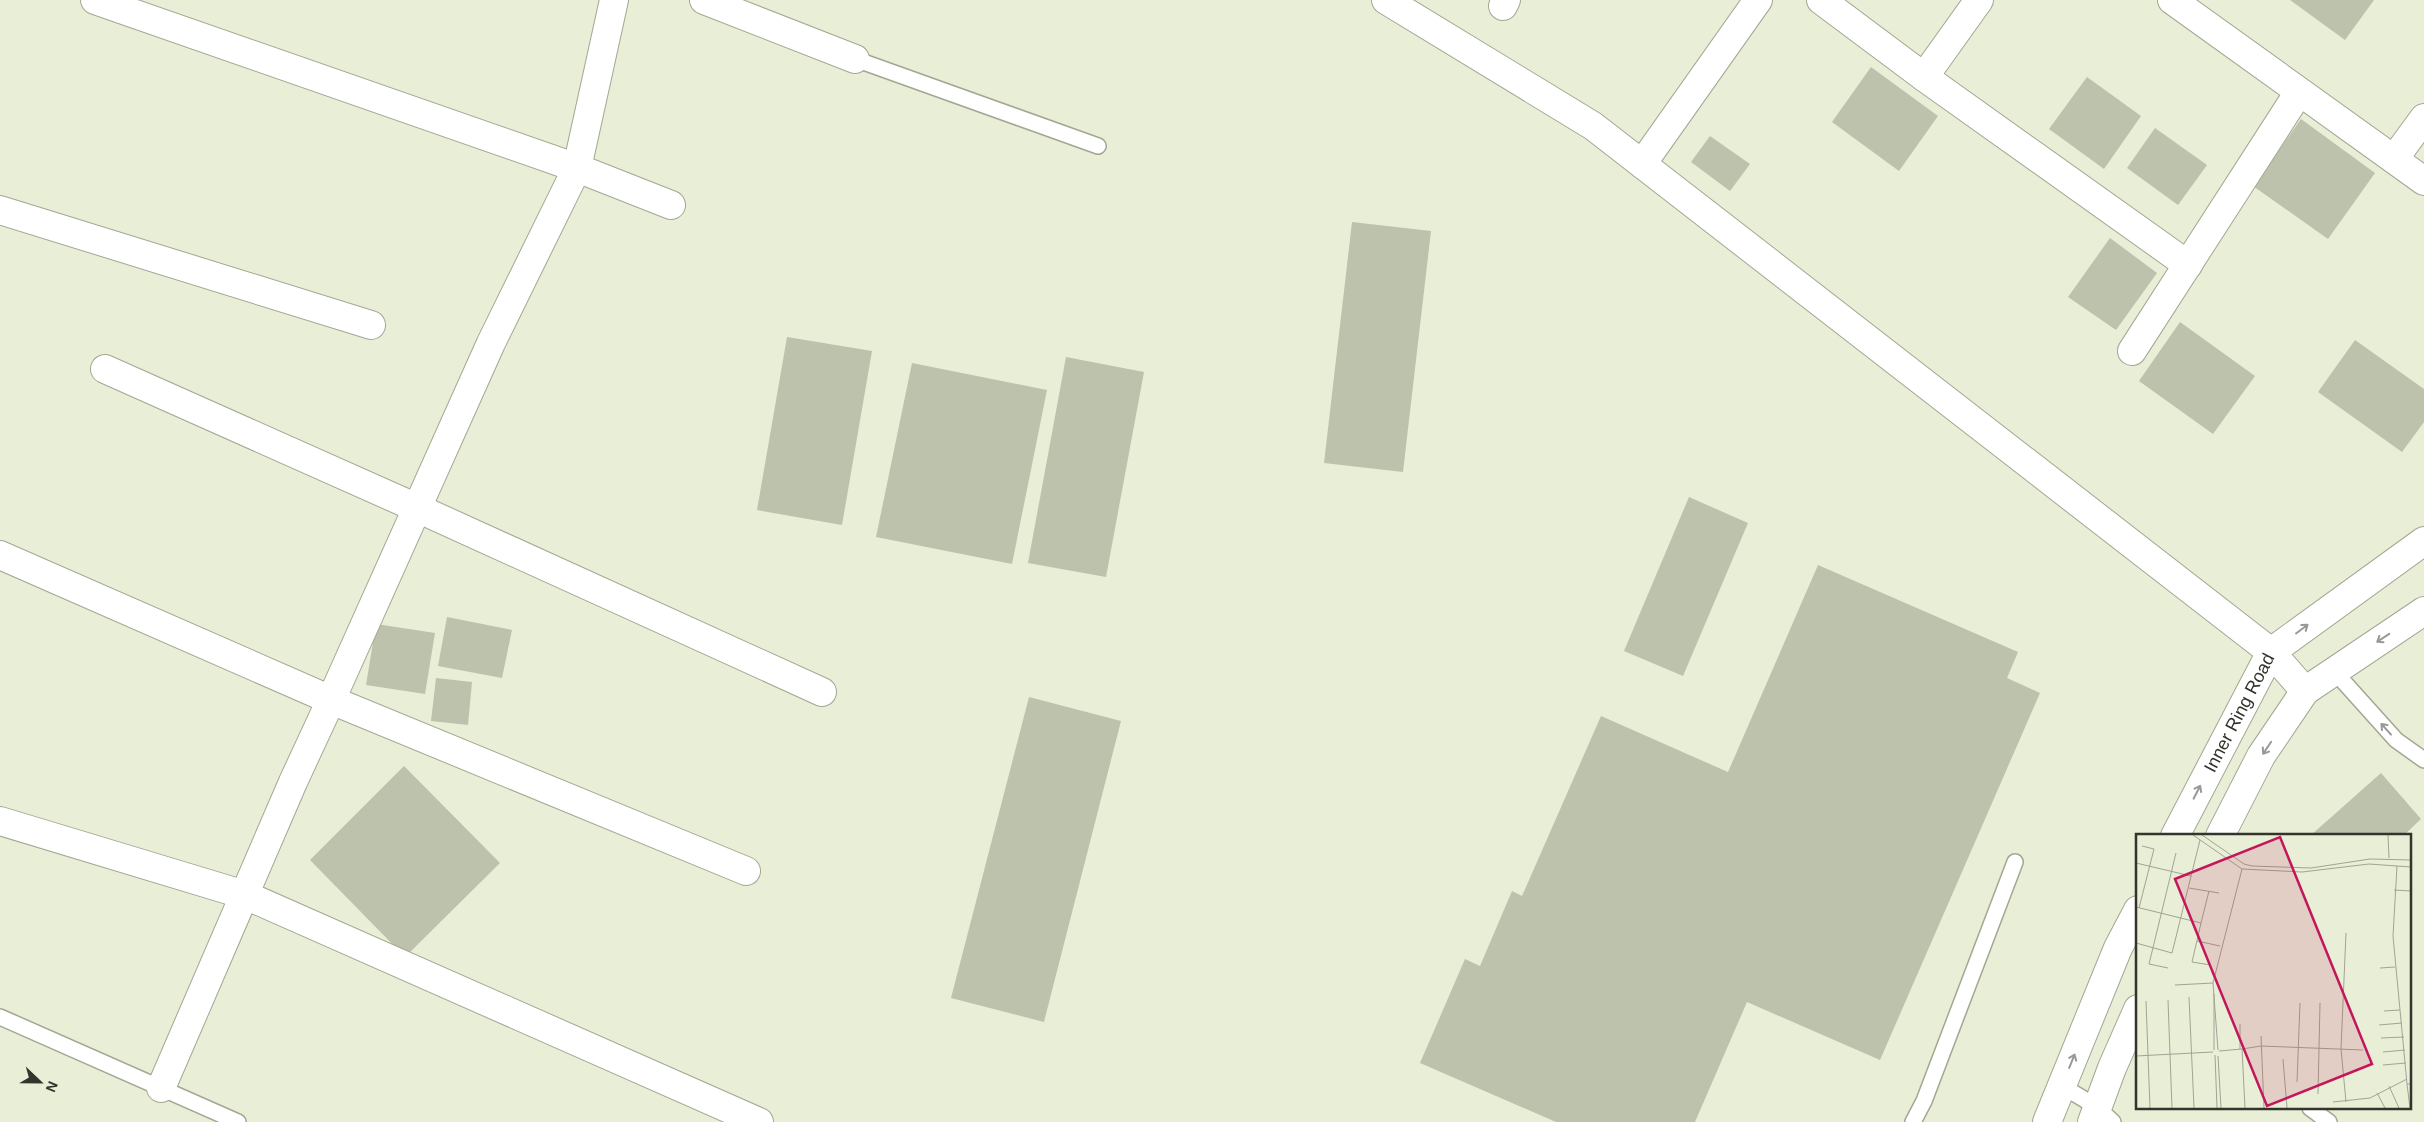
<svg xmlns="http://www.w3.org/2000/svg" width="2424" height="1122" font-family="Helvetica,sans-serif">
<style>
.building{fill:#bdc2ac}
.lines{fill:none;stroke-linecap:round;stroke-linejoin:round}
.lane-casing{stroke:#a3a792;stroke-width:18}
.street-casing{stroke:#a3a792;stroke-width:30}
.secondary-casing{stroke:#a3a792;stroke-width:30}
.highway-casing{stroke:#a3a792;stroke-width:30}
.lane{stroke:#fff;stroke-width:15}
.street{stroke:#fff;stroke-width:28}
.secondary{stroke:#fff;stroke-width:28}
.highway{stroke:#fff;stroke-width:28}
.oneway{stroke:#999a96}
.labels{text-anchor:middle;stroke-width:4.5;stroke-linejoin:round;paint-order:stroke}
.street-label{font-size:18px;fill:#33342c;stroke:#e9eed7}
.inset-road{fill:none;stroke:#a0a493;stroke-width:1}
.view{fill:#c2185b;fill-opacity:0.15;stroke:#c2185b;stroke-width:2.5}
.inset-edge{fill:none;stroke:#33342c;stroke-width:2.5}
</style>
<rect width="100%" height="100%" fill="#e9eed7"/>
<g class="building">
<polygon points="2290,0 2374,0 2345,40"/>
<polygon points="1871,67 1938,116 1899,171 1832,122"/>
<polygon points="2087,77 2141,116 2104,169 2049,129"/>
<polygon points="2301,119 2375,173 2328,239 2253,186"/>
<polygon points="2155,128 2207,165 2178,205 2127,168"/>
<polygon points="1710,136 1750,164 1730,191 1691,162"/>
<polygon points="1352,222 1431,231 1403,472 1324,463"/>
<polygon points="2110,238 2157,273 2116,330 2068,297"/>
<polygon points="2180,322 2255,376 2213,434 2139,381"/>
<polygon points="787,337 872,351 842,525 757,510"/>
<polygon points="2355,340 2424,389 2424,422 2402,452 2318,392"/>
<polygon points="1066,357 1144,372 1106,577 1028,563"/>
<polygon points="912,363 1047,390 1012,564 876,537"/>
<polygon points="1689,497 1748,523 1683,676 1624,651"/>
<polygon points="1818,565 2018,652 2007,678 2040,693 1880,1060 1747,1002 1695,1122 1556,1122 1420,1063 1465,959 1480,966 1512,891 1522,896 1601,716 1728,772"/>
<polygon points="447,617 512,630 502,678 438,666"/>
<polygon points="376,624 435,633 425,694 366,685"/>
<polygon points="436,678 472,682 468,725 431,721"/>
<polygon points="1029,697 1121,721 1044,1022 951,998"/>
<polygon points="404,766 500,863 405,957 310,860"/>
<polygon points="2381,773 2421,819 2403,836 2310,836"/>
</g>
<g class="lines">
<defs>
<g id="lane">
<polyline points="855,59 1098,146"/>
<polyline points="2334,671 2396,740 2424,760"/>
<polyline points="0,1017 238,1122"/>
<polyline points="2062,1086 2097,1107 2113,1122"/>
<polyline points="2310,1108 2329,1122"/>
<polyline points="1913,1122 1924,1101 2015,862"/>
</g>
<g id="street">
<polyline points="95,0 577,168 671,205"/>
<polyline points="704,0 855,59"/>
<polyline points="1821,0 1924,77 1979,0"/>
<polyline points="2172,0 2424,181"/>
<polyline points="1503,6 1506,0"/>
<polyline points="1924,77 2188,265"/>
<polyline points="2394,159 2424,118"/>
<polyline points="1642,164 1758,0"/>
<polyline points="0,210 371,325"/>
<polyline points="2132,351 2299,92"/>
<polyline points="105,369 417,508 822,692"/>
<polyline points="0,555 331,700 746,871"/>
<polyline points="0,821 245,895 759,1122"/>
<polyline points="161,1088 293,782 331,700 491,343 577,168 614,0"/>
</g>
<polyline id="secondary" points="1386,0 1593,126 2271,652 2305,691"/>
<g id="highway">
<path id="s1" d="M2175,836L2271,652L2424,541"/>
<polyline points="2220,836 2261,756 2305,691 2424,611"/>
<polyline points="2047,1122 2118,948 2138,910"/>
<polyline points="2092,1122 2112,1068 2138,1009"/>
</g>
</defs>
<use href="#lane" class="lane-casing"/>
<use href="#street" class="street-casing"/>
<use href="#secondary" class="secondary-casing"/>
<use href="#highway" class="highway-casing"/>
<use href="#lane" class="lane"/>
<use href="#street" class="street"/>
<use href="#secondary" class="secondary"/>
<use href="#highway" class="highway"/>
</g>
<defs><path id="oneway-shaft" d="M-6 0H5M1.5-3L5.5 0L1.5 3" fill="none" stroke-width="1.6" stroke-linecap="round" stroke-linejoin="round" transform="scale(1.25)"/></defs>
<g class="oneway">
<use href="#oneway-shaft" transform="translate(2302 629) rotate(-37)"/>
<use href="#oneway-shaft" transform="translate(2383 638) rotate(147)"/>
<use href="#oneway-shaft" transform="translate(2386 729) rotate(-132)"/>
<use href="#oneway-shaft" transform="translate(2267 748) rotate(124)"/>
<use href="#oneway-shaft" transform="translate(2197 792) rotate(-63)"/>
<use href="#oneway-shaft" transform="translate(2072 1061) rotate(-68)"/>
</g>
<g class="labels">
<g class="street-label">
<text dy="6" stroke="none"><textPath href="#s1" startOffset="139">Inner Ring Road</textPath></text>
</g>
</g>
<g transform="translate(2136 834)">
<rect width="275" height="275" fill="#e9eed7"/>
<path class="inset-road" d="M57,1L106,35L166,38L233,30L275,33M66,1L108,30L116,32L175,34L234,25L275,26M252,1L253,24M0,29L55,42M261,32L257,102L271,250H275M53,54L83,59M258,56L275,57M0,73L65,89L56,128L75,131M3,74L18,15L6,12M65,89L73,57M61,107L84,112M0,109L36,119L64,6M32,134L13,130L40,19M244,134L259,133M39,151L77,149M78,160V216M53,163L58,274M32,166L36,274M10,167L14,274M248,177L264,176M104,190V215M243,191L266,189M125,202L128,274M245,204L268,203M106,215L125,212L227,216M82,216L77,149L106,35M83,217L106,215L109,274M247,218L269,216M79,221L81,274M0,222L77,218M82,222L85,274M147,225L151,274M247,231L270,229M161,248L164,169M271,250L274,274M253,252L263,274M241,259L249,274M182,260L184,169M197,268L234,264L271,245M210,268L205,215L210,99"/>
<path class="view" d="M144,3L236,230L131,272L39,45Z"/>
<rect width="275" height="275" class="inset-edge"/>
</g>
<g transform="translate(40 1082) rotate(112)" stroke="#e9eed7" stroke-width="4" paint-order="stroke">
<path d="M0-4L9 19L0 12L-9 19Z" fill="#33342c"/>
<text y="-8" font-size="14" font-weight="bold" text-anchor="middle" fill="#33342c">N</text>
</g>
</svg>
